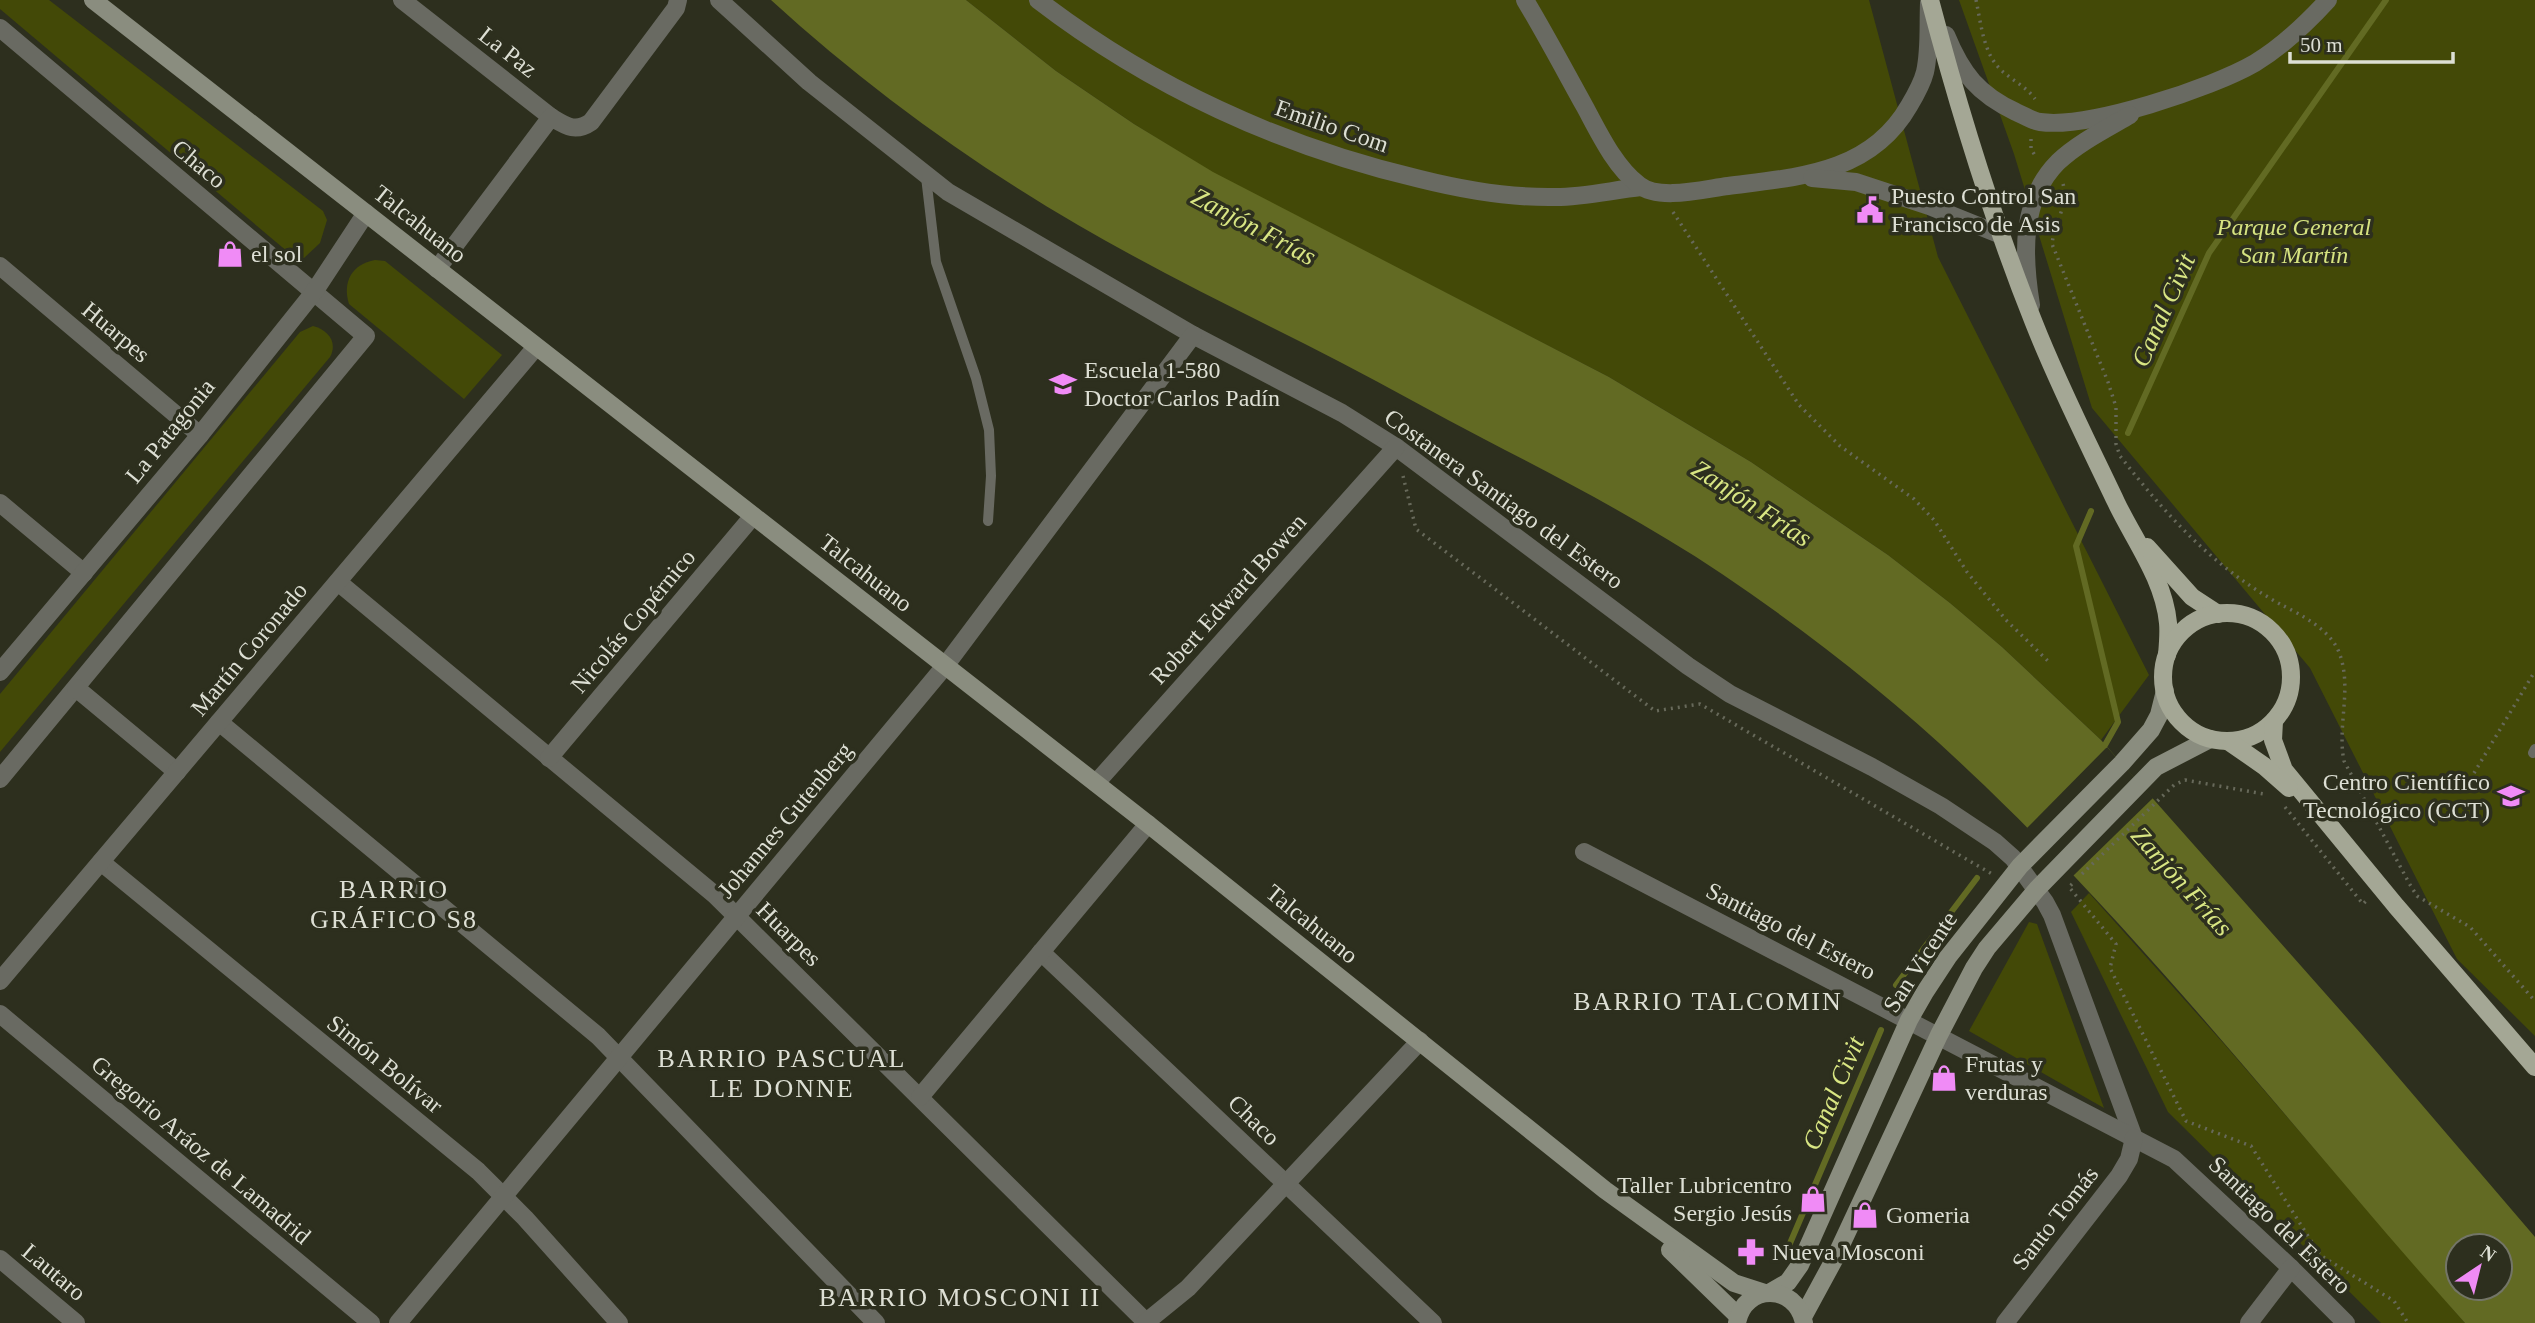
<svg xmlns="http://www.w3.org/2000/svg" width="2535" height="1323" font-family="Georgia,serif">
<style>
.green{fill:#434907}
.water{fill:#626a23;fill-rule:evenodd}
.pier{fill:#2d2f1e}
.lines{fill:none;stroke-linecap:round;stroke-linejoin:round}
.stream{stroke:#626a23;stroke-width:6}
.path{stroke:#67695a;stroke-width:3.5;stroke-dasharray:2 5;stroke-linecap:butt}
.lane{stroke:#696a62;stroke-width:10}
.street{stroke:#696a62;stroke-width:18}
.secondary{stroke:#8a8d7f;stroke-width:18}
.primary{stroke:#a4a795;stroke-width:18}
.labels{text-anchor:middle;stroke-width:7;stroke-linejoin:round;paint-order:stroke}
.street-label{font-size:24px;fill:#dddfd4;stroke:#2d2f1e}
.poi-label{font-size:24px;fill:#dddfd4;stroke:#2d2f1e;text-anchor:start}
.park-label{font-size:24px;font-style:italic;fill:#d6e380;stroke:#2d2f1e}
.water-label{font-size:26px;font-style:italic;fill:#d9e683;stroke:#2d2f1e}
.neighbourhood-label{font-size:26px;letter-spacing:2px;fill:#dddfd4;stroke:#2d2f1e}
</style>
<rect width="100%" height="100%" fill="#2d2f1e"/>
<g class="green">
<polygon points="0,0 49,0 323,211 327,220 320,243 304,258 295,258 0,9"/>
<polygon points="966,0 1869,0 1938,257 2149,675 2101,740 2002,647 1950,603 1888,555 1751,462 1609,377 1213,173 1134,124 1056,71"/>
<polygon points="1959,0 2535,0 2535,1036 2457,959 2310,668 2092,408 2014,154"/>
<path d="M375,260L385,261L502,355L464,399L349,304C342,282 352,264 375,260Z"/>
<path d="M313,326C328,330 338,342 330,357L0,752V694L300,332Z"/>
<polygon points="2089,893 2225,1045 2465,1323 2381,1323 2168,1112 2071,912"/>
<polygon points="2029,922 2037,924 2104,1108 1969,1031"/>
</g>
<path class="water" d="M771,0H966L1056,71L1134,124L1213,172L1609,377L1751,462L1888,555L1950,603L2002,647L2101,740L2363,1036L2535,1237V1323H2465C2301,1140 2149,940 1969,771C1893,698 1809,633 1722,574C1646,523 1565,481 1484,439C1436,414 1388,387 1340,362C1252,317 1164,275 1078,225C968,161 865,86 771,0ZM2458,1246H2500V1288H2458Z"/>
<polygon class="pier" points="2107,747 2153,798 2073,876 2027,828"/>
<g class="lines">
<g class="stream">
<polyline points="2128,433 2209,253 2386,0"/>
<polyline points="2091,511 2076,546 2118,722 2105,745"/>
<polyline points="1896,985 1977,878"/>
<polyline points="1788,1248 1881,1030"/>
</g>
<g class="path">
<path d="M1976,0C1981,23 1983,52 2000,69C2011,80 2026,86 2035,99"/>
<polyline points="2031,139 2031,149 2036,157"/>
<path d="M2063,184C2069,203 2054,225 2052,244L2108,382L2116,407V444L2120,456C2167,516 2213,567 2280,604C2301,615 2332,630 2340,655C2352,689 2337,727 2344,761L2409,883L2417,896L2470,927L2535,1001"/>
<polyline points="1673,212 1799,405 1840,446 1914,499 1934,520 1967,572 2006,620 2048,661"/>
<polyline points="1403,476 1416,529 1655,711 1700,704 1992,874"/>
<polyline points="2474,773 2535,671"/>
<polyline points="2285,807 2363,904 2366,901"/>
<polyline points="2082,874 2174,785 2185,780 2264,794"/>
<polyline points="2072,884 2069,887 2116,944 2110,968 2186,1121 2251,1146 2320,1255 2394,1301 2408,1323"/>
</g>
<g class="lane">
<polyline points="926,177 936,262 976,378 989,430 991,476 988,521"/>
<polyline points="2533,753 2535,749"/>
</g>
<g class="street">
<polyline points="402,0 551,117"/>
<polyline points="719,0 809,82 948,192 1193,335 1342,413 1396,447 1688,666 1730,694 1872,767 1941,806 1995,842 2013,858 2045,902 2052,915 2134,1138"/>
<path d="M1038,0C1150,86 1282,147 1420,179C1464,190 1510,198 1556,197C1584,197 1613,190 1641,187"/>
<path d="M1525,0C1546,35 1565,71 1585,107C1599,133 1615,167 1639,185C1659,201 1704,189 1728,186C1797,177 1870,174 1909,106C1915,96 1922,84 1925,72C1930,50 1928,26 1929,3"/>
<polyline points="0,28 366,336 0,779"/>
<path d="M1946,35C1962,74 1978,94 2016,112C2023,115 2032,121 2040,122C2089,129 2212,88 2255,63C2283,46 2306,24 2328,0"/>
<polyline points="1812,178 1856,182 1929,206 2001,235"/>
<polyline points="0,266 200,435"/>
<path d="M437,269L551,117C566,126 575,133 591,122L676,8L678,0"/>
<path d="M2031,305C2023,256 2020,200 2058,162C2078,143 2106,129 2130,115"/>
<polyline points="0,503 84,573"/>
<polyline points="338,582 715,895 1147,1323"/>
<polyline points="0,672 200,435 314,292 366,213"/>
<polyline points="76,688 177,772"/>
<polyline points="219,722 598,1036 876,1323"/>
<polyline points="549,758 753,516"/>
<polyline points="1096,783 1396,447"/>
<polyline points="1584,852 2174,1159 2291,1268 2346,1323"/>
<polyline points="101,862 478,1171 525,1218 619,1323"/>
<polyline points="1041,952 1433,1323"/>
<polyline points="0,981 536,347"/>
<polyline points="0,1014 371,1323"/>
<polyline points="920,1097 1148,824"/>
<polyline points="0,1259 76,1323"/>
<polyline points="398,1323 945,666 1193,335"/>
<polyline points="1145,1323 1188,1288 1420,1041"/>
<polyline points="2005,1323 2119,1176 2129,1159 2134,1138"/>
<polyline points="2249,1323 2291,1268"/>
</g>
<g class="secondary">
<polyline points="93,0 1148,824 1605,1190 1734,1283 1765,1293"/>
<polyline points="1670,1250 1738,1316"/>
<polyline points="1769,1293 1788,1282 1800,1265 1909,1020 1925,992 1948,957 2020,866 2122,763 2151,730 2159,715 2165,691"/>
<polyline points="1803,1317 1835,1258 1939,1035 1974,968 1987,948 2037,889 2156,767 2210,739"/>
<path d="M1737,1323C1744,1283 1796,1283 1804,1323"/>
</g>
<g class="primary">
<path d="M1930,0C1959,110 1992,218 2034,323C2058,384 2088,443 2116,502C2134,540 2164,579 2168,623C2169,633 2168,644 2167,655"/>
<polyline points="2147,547 2192,597 2218,614"/>
<circle cx="2227" cy="677" r="64"/>
<polyline points="2274,721 2273,740 2284,770 2396,906 2535,1067"/>
<polyline points="2228,741 2264,766 2289,788"/>
</g>
</g>
<defs>
<symbol id="civic-bare" viewBox="-9 -9 18 18"><path d="M-.6-6.5H3V-4.5H.6V-3L4-1V1h2V6H-6V1h2V-1L-.6-3ZM-1.2 2.5V6h2.4V2.5Z" fill="#f08bf6" stroke="#2d2f1e" stroke-width="2.5" paint-order="stroke"/></symbol>
<symbol id="shop-bare" viewBox="-9 -9 18 18"><path d="M-5-2.5h2.3a2.7 3.5 0 0 1 5.4 0H5L5.5 6h-11ZM-1.5-2.5h3a1.5 2.3 0 0 0-3 0Z" fill="#f08bf6" stroke="#2d2f1e" stroke-width="2.5" paint-order="stroke"/></symbol>
<symbol id="school-bare" viewBox="-9 -9 18 18"><path d="M0-5L7-2L0 1L-7-2ZM-4 1L0 2.5L4 1V4Q0 6-4 4Z" fill="#f08bf6" stroke="#2d2f1e" stroke-width="2.5" paint-order="stroke"/></symbol>
<symbol id="university-bare" viewBox="-9 -9 18 18"><path d="M0-5L7-2L0 1L-7-2ZM-4 1L0 2.5L4 1V4Q0 6-4 4Z" fill="#f08bf6" stroke="#2d2f1e" stroke-width="2.5" paint-order="stroke"/></symbol>
<symbol id="pharmacy-bare" viewBox="-9 -9 18 18"><path d="M-2-6h4v4h4v4h-4v4h-4v-4h-4v-4h4Z" fill="#f08bf6" stroke="#2d2f1e" stroke-width="2.5" paint-order="stroke"/></symbol>
</defs>
<g fill-rule="evenodd">
<use href="#civic-bare" x="1851" y="191" width="38" height="38"/>
<use href="#shop-bare" x="211" y="235" width="38" height="38"/>
<use href="#school-bare" x="1044" y="365" width="38" height="38"/>
<use href="#university-bare" x="2492" y="777" width="38" height="38"/>
<use href="#shop-bare" x="1925" y="1059" width="38" height="38"/>
<use href="#shop-bare" x="1794" y="1180" width="38" height="38"/>
<use href="#shop-bare" x="1846" y="1196" width="38" height="38"/>
<use href="#pharmacy-bare" x="1732" y="1233" width="38" height="38"/>
</g>
<g class="labels">
<g class="street-label">
<text transform="translate(508 52) rotate(38)" y="8">La Paz</text>
<text transform="translate(1332 126) rotate(19)" y="8">Emilio Com</text>
<text transform="translate(199 164) rotate(40)" y="8">Chaco</text>
<text transform="translate(420 224) rotate(38)" y="8">Talcahuano</text>
<text transform="translate(116 332) rotate(40)" y="8">Huarpes</text>
<text transform="translate(170 431) rotate(-51)" y="8">La Patagonia</text>
<text transform="translate(1504 499) rotate(36)" y="8">Costanera Santiago del Estero</text>
<text transform="translate(866 573) rotate(38)" y="8">Talcahuano</text>
<text transform="translate(1228 599) rotate(-48)" y="8">Robert Edward Bowen</text>
<text transform="translate(633 621) rotate(-50)" y="8">Nicolás Copérnico</text>
<text transform="translate(249 649) rotate(-50)" y="8">Martín Coronado</text>
<text transform="translate(785 820) rotate(-50)" y="8">Johannes Gutenberg</text>
<text transform="translate(1312 924) rotate(39)" y="8">Talcahuano</text>
<text transform="translate(1791 931) rotate(27)" y="8">Santiago del Estero</text>
<text transform="translate(789 934) rotate(45)" y="8">Huarpes</text>
<text transform="translate(1920 962) rotate(-57)" y="8">San Vicente</text>
<text transform="translate(385 1064) rotate(39)" y="8">Simón Bolívar</text>
<text transform="translate(1254 1120) rotate(44)" y="8">Chaco</text>
<text transform="translate(201 1150) rotate(40)" y="8">Gregorio Aráoz de Lamadrid</text>
<text transform="translate(2055 1218) rotate(-52)" y="8">Santo Tomás</text>
<text transform="translate(2280 1225) rotate(44)" y="8">Santiago del Estero</text>
<text transform="translate(54 1272) rotate(40)" y="8">Lautaro</text>
</g>
<g class="poi-label">
<text x="1891" y="204">Puesto Control San<tspan x="1891" dy="28">Francisco de Asis</tspan></text>
<text x="251" y="262">el sol</text>
<text x="1084" y="378">Escuela 1-580<tspan x="1084" dy="28">Doctor Carlos Padín</tspan></text>
<text x="2490" y="790" text-anchor="end">Centro Científico<tspan x="2490" dy="28">Tecnológico (CCT)</tspan></text>
<text x="1965" y="1072">Frutas y<tspan x="1965" dy="28">verduras</tspan></text>
<text x="1792" y="1193" text-anchor="end">Taller Lubricentro<tspan x="1792" dy="28">Sergio Jesús</tspan></text>
<text x="1886" y="1223">Gomeria</text>
<text x="1772" y="1260">Nueva Mosconi</text>
</g>
<g class="park-label">
<text x="2294" y="235">Parque General<tspan x="2294" dy="28">San Martín</tspan></text>
</g>
<g class="water-label">
<text transform="translate(1254 226) rotate(28)" y="9">Zanjón Frías</text>
<text transform="translate(2163 310) rotate(-66)" y="9">Canal Civit</text>
<text transform="translate(1752 503) rotate(33)" y="9">Zanjón Frías</text>
<text transform="translate(2182 881) rotate(48)" y="9">Zanjón Frías</text>
<text transform="translate(1833 1093) rotate(-67)" y="9">Canal Civit</text>
</g>
<g class="neighbourhood-label">
<text x="394" y="898">BARRIO<tspan x="394" dy="30">GRÁFICO S8</tspan></text>
<text x="1708" y="1010">BARRIO TALCOMIN</text>
<text x="782" y="1067">BARRIO PASCUAL<tspan x="782" dy="30">LE DONNE</tspan></text>
<text x="960" y="1306">BARRIO MOSCONI II</text>
</g>
</g>
<g transform="translate(2479 1267) rotate(35)"><circle r="33" fill="#2d2f1e" stroke="#737567" stroke-width="2"/>
<path d="M0-5L12 26L0 18L-12 26Z" fill="#f08bf6"/>
<text y="-10" font-size="19" font-weight="bold" text-anchor="middle" fill="#dddfd4">N</text>
</g>
<path d="M2290 52v10h163v-10" fill="none" stroke="#dddfd4" stroke-width="3.5"/>
<text x="2300" y="52" font-size="21" fill="#dddfd4" stroke="#2d2f1e" stroke-width="5" paint-order="stroke">50 m</text>
</svg>
